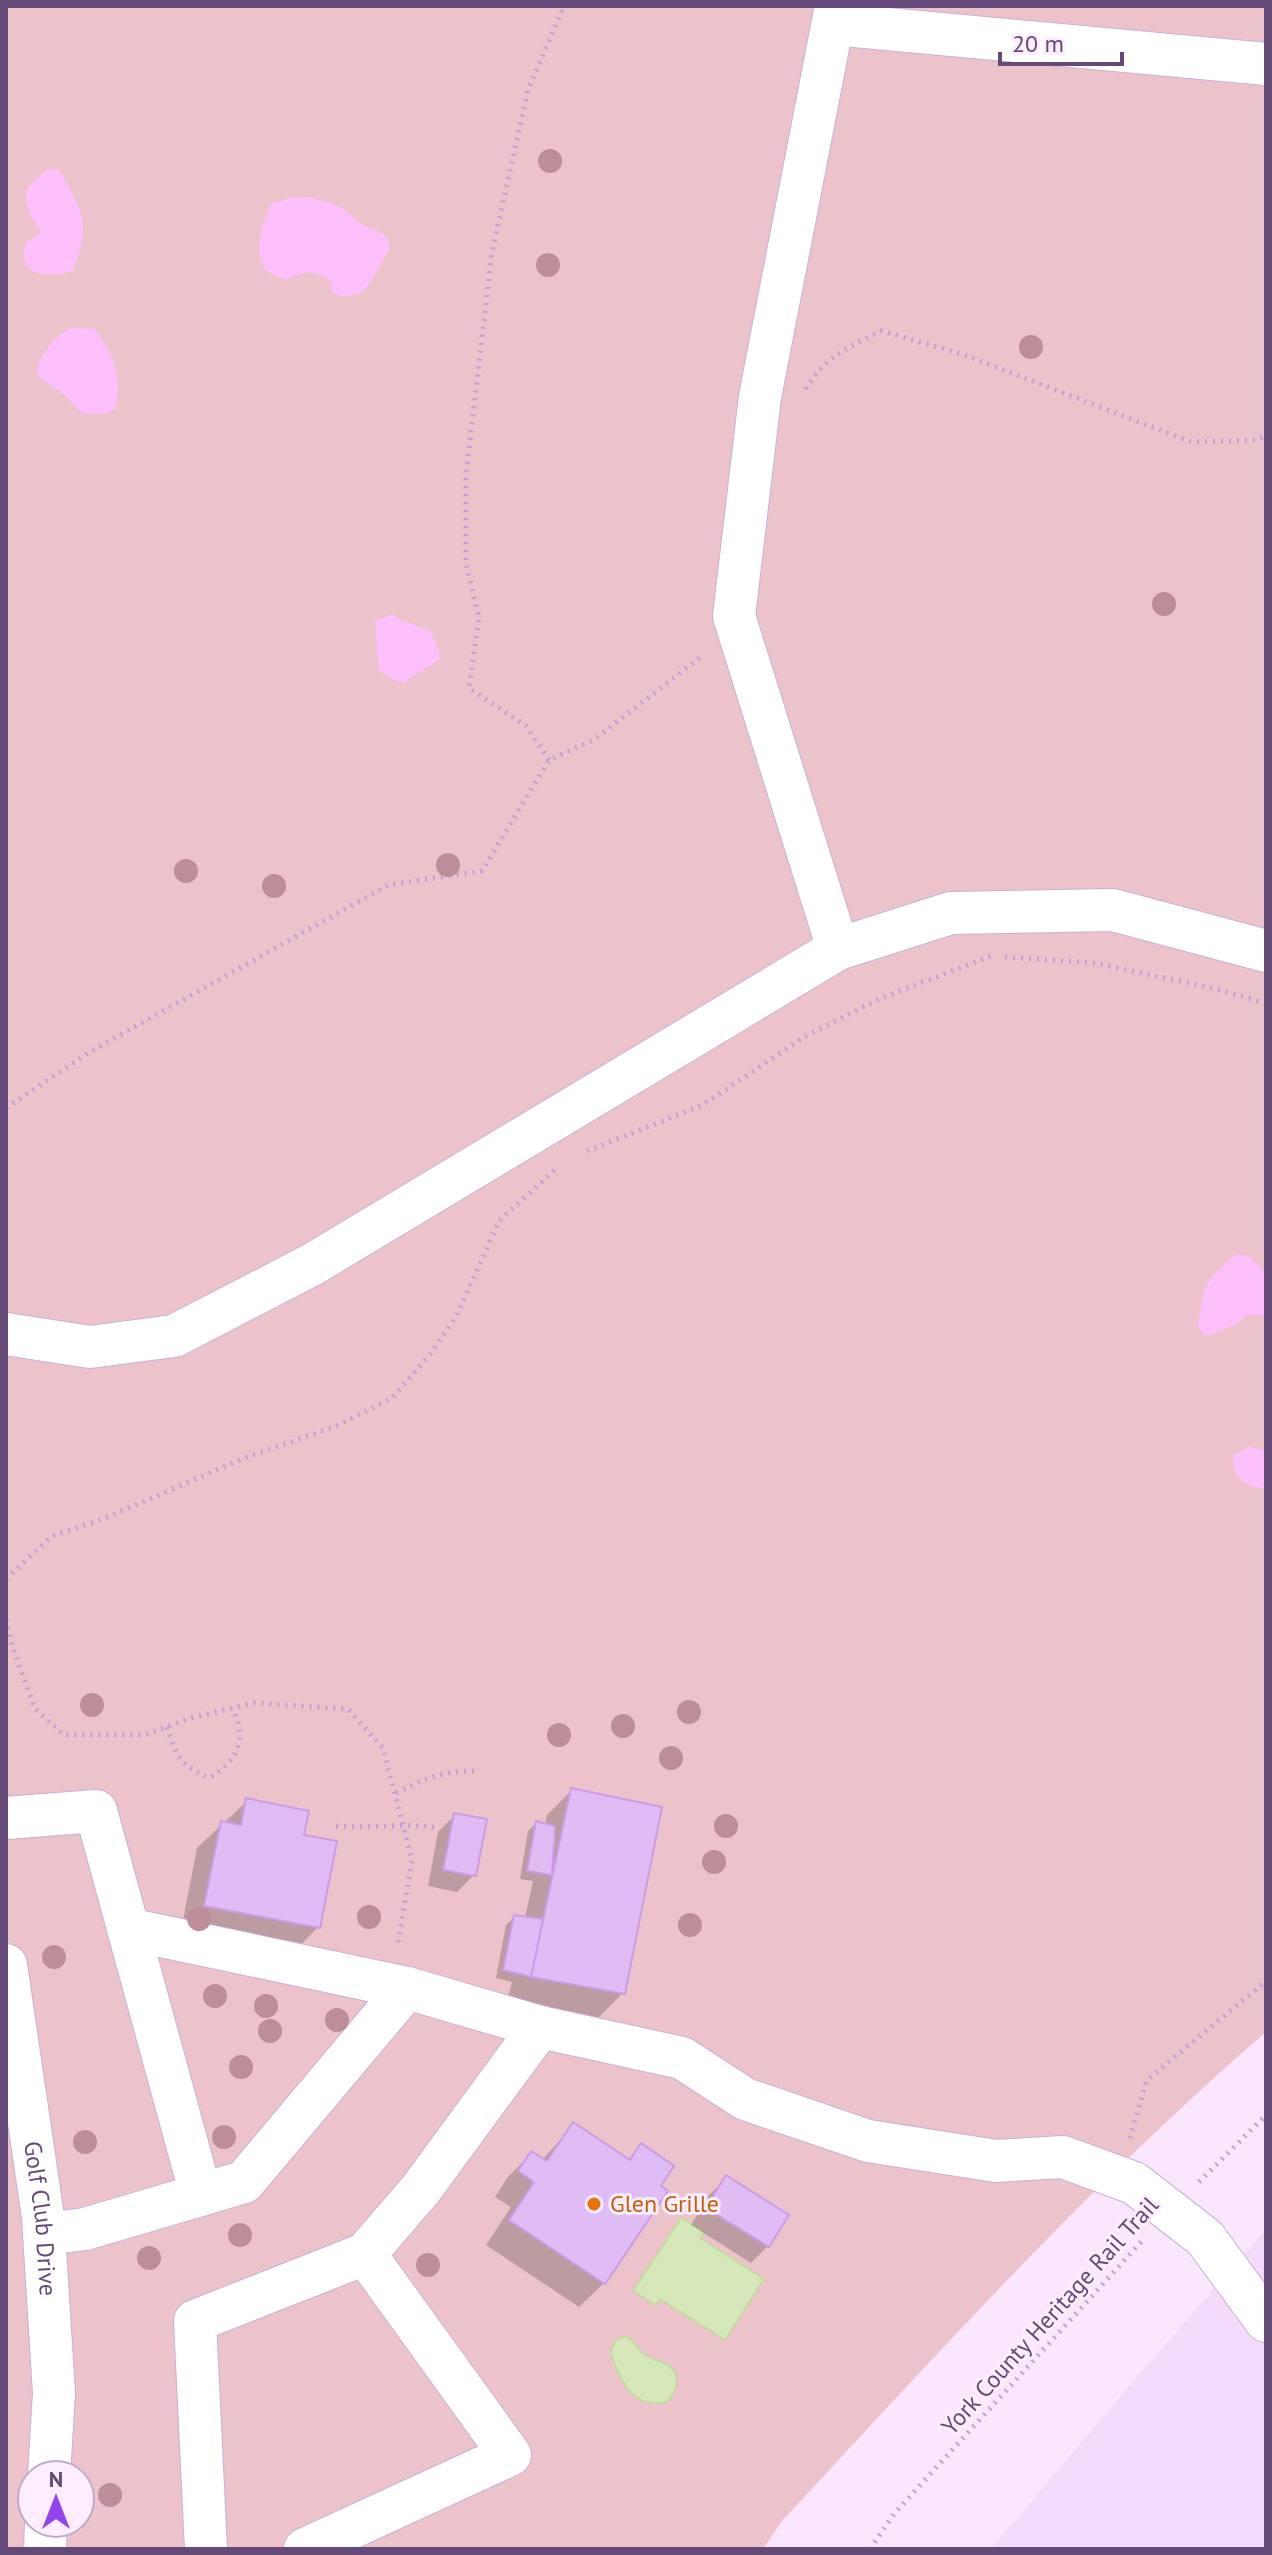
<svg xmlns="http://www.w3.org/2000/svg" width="1272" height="2555" font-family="'PT Sans',sans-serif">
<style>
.residential{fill:#f4dafb}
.green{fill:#ecc3ca;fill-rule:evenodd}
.sand{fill:#febffd}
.water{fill:#d6e8b9;stroke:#c3db9f;stroke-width:2}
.shadow{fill:#0003}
.building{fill:#e0bcf4;stroke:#cb9ce8;stroke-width:2}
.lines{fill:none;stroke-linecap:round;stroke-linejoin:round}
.minor-casing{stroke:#cab1d5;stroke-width:44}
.path{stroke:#c49fda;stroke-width:5;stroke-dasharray:2 6;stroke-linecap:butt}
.minor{stroke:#fff;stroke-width:42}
.tree{fill:#bd8d9a}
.food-dot{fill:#e8710a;stroke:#fcedff;stroke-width:3}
.labels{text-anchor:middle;stroke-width:6;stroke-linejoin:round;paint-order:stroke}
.food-label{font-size:24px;fill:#c56008;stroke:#fcedff;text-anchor:start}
.street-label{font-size:24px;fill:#654978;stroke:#fcedff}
</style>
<rect width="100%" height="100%" fill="#fae6fd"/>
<polygon class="residential" points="1266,2230 1266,2549 991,2549 1136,2378"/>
<path class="green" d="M6,6H1266V2032C1092,2182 938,2353 782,2521L763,2549H6ZM32,2475H80V2523H32Z"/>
<g class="sand">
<path d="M49,169H59C83,213 92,224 72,272C57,274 26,280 24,257C23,254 24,247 26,244C29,240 37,236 41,232C23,202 15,191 49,169Z"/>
<path d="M311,197L341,207L363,225L382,233L389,241L390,250C372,271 370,307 332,293V282C311,269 309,270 286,280C281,278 273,275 268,272C251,258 263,220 271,204L290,198Z"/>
<path d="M73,328L95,329C113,354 124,377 115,409L105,414H83C77,408 71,401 65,395C45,378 24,381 48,348C55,338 61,332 73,328Z"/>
<path d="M394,614L398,619L430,631L439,649L440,659L405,682L396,681L379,671C376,655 378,638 375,621Z"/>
<path d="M1236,1254L1250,1256L1266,1274V1315H1247L1237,1324L1206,1336L1198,1328C1204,1284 1203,1283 1236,1254Z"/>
<path d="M1250,1446L1266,1452L1265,1489C1246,1486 1231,1478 1233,1456Z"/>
</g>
<g class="water">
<polygon points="681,2218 705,2232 700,2238 764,2279 725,2340 660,2299 655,2305 633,2291"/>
<path d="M627,2336C634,2341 638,2350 645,2355C652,2360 663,2361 670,2366C682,2376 676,2393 667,2402C641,2408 627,2393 617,2370C613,2363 614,2358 610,2352L617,2339Z"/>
</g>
<g class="shadow">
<polygon points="572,1790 623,1993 598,2018 507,2001 512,1982 496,1978 506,1925 514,1917 525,1918 533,1881 520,1879 528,1831 536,1823 545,1825 547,1815"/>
<polygon points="247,1801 302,1837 318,1927 294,1952 181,1930 197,1848"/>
<polygon points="455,1815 474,1875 457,1892 428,1886 438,1832"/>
<polygon points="574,2125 627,2160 641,2146 604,2283 579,2307 486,2245 511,2207 495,2197 507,2178 532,2153 542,2160"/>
<polygon points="727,2178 768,2246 751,2263 691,2225 710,2194"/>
</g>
<g class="building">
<polygon points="571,1788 662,1807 625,1994 531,1977"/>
<polygon points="246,1798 309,1811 304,1835 337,1841 320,1928 204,1906 221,1821 241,1825"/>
<polygon points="454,1813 487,1819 476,1876 443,1870"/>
<polygon points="536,1821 555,1826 552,1875 527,1871"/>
<polygon points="514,1915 543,1919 531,1977 503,1970"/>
<polygon points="573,2122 630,2160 641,2143 674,2166 661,2186 668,2191 605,2284 509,2220 534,2182 518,2171 531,2151 547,2161"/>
<polygon points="726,2175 789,2215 769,2247 706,2208"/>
</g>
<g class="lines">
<defs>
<g id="minor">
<polyline points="836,6 760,397 734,616 838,949"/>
<polyline points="833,24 1266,64"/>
<polyline points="6,1334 90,1347 174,1336 313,1264 838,949 951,913 1113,910 1266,951"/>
<polyline points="6,1818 96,1811 201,2195"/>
<polyline points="128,1929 407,1988"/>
<path id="s1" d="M6,1965L43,2217L54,2393L49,2475"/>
<polyline points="540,2027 682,2058 745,2099 868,2141 996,2161 1063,2157 1134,2183 1205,2238 1266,2321"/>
<polyline points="44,2234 85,2229 244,2182 407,1988 540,2027 421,2189 365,2254 195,2321 206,2549"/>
<polyline points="45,2549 46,2523"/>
<polyline points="305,2549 510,2455 365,2254"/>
</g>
</defs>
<use href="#minor" class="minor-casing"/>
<g class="path">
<path d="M806,389C823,358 850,346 881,331L962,354L1191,442L1255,440L1266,436"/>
<polyline points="549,760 526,726 469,688 479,618 466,564 466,475 492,252 528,90 564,6"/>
<polyline points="1005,957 1094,963 1208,987 1266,1003"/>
<polyline points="6,1108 88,1053 388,885 482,871 549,760 595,739 702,656"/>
<polyline points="587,1151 703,1105 804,1037 877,1000 991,956"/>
<polyline points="6,1579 52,1536 103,1519 244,1458 334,1427 392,1398 431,1353 457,1315 499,1221 555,1170"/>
<polyline points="6,1619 13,1648 35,1709 64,1735 145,1735 187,1719 254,1703 348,1709 383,1748 412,1860 398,1943"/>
<path d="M167,1727C176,1756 181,1766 209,1778C238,1760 247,1741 233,1708"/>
<path d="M396,1793C422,1780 444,1770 474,1771"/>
<path d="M336,1826C370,1829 405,1822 439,1828"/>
<polyline points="1130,2138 1147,2080 1266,1981"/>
<polyline points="1199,2182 1266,2115"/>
<polyline points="870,2549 894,2514 1142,2241"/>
</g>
<use href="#minor" class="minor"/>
</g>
<g class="tree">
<circle cx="550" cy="161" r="12"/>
<circle cx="548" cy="265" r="12"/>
<circle cx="1031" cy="347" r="12"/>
<circle cx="1164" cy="604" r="12"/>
<circle cx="448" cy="865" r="12"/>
<circle cx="186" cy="871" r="12"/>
<circle cx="274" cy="886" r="12"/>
<circle cx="92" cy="1705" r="12"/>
<circle cx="689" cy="1712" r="12"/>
<circle cx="623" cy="1726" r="12"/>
<circle cx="559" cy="1735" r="12"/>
<circle cx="671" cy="1758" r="12"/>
<circle cx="726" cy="1826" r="12"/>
<circle cx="714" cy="1862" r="12"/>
<circle cx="369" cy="1917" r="12"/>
<circle cx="199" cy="1919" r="12"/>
<circle cx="690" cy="1925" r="12"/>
<circle cx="54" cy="1957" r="12"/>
<circle cx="215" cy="1996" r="12"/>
<circle cx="266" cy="2006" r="12"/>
<circle cx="337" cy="2020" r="12"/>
<circle cx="270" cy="2031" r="12"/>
<circle cx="241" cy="2067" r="12"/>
<circle cx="224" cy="2137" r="12"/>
<circle cx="85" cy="2142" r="12"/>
<circle cx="240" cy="2235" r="12"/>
<circle cx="149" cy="2258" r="12"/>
<circle cx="428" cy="2265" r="12"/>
<circle cx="110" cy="2495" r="12"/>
</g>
<circle class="food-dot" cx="594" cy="2204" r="8"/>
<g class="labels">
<g class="food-label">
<text x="610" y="2212">Glen Grille</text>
</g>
<g class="street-label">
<text dy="8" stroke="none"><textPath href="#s1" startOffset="256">Golf Club Drive</textPath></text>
<text transform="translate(1050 2316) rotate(-48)" y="8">York County Heritage Rail Trail</text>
</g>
</g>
<rect width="1272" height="2555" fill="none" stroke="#654978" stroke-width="16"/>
<g transform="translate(56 2499)"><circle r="38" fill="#fcedff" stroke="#c0abc9" stroke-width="2"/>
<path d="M0-6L14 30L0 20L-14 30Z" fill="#9345ed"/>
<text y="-12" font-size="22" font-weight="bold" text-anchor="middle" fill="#654978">N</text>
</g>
<path d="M1000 52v12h122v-12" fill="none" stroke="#654978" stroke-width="4"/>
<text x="1012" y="52" font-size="24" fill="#654978" stroke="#fcedff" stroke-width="6" paint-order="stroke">20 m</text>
</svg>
